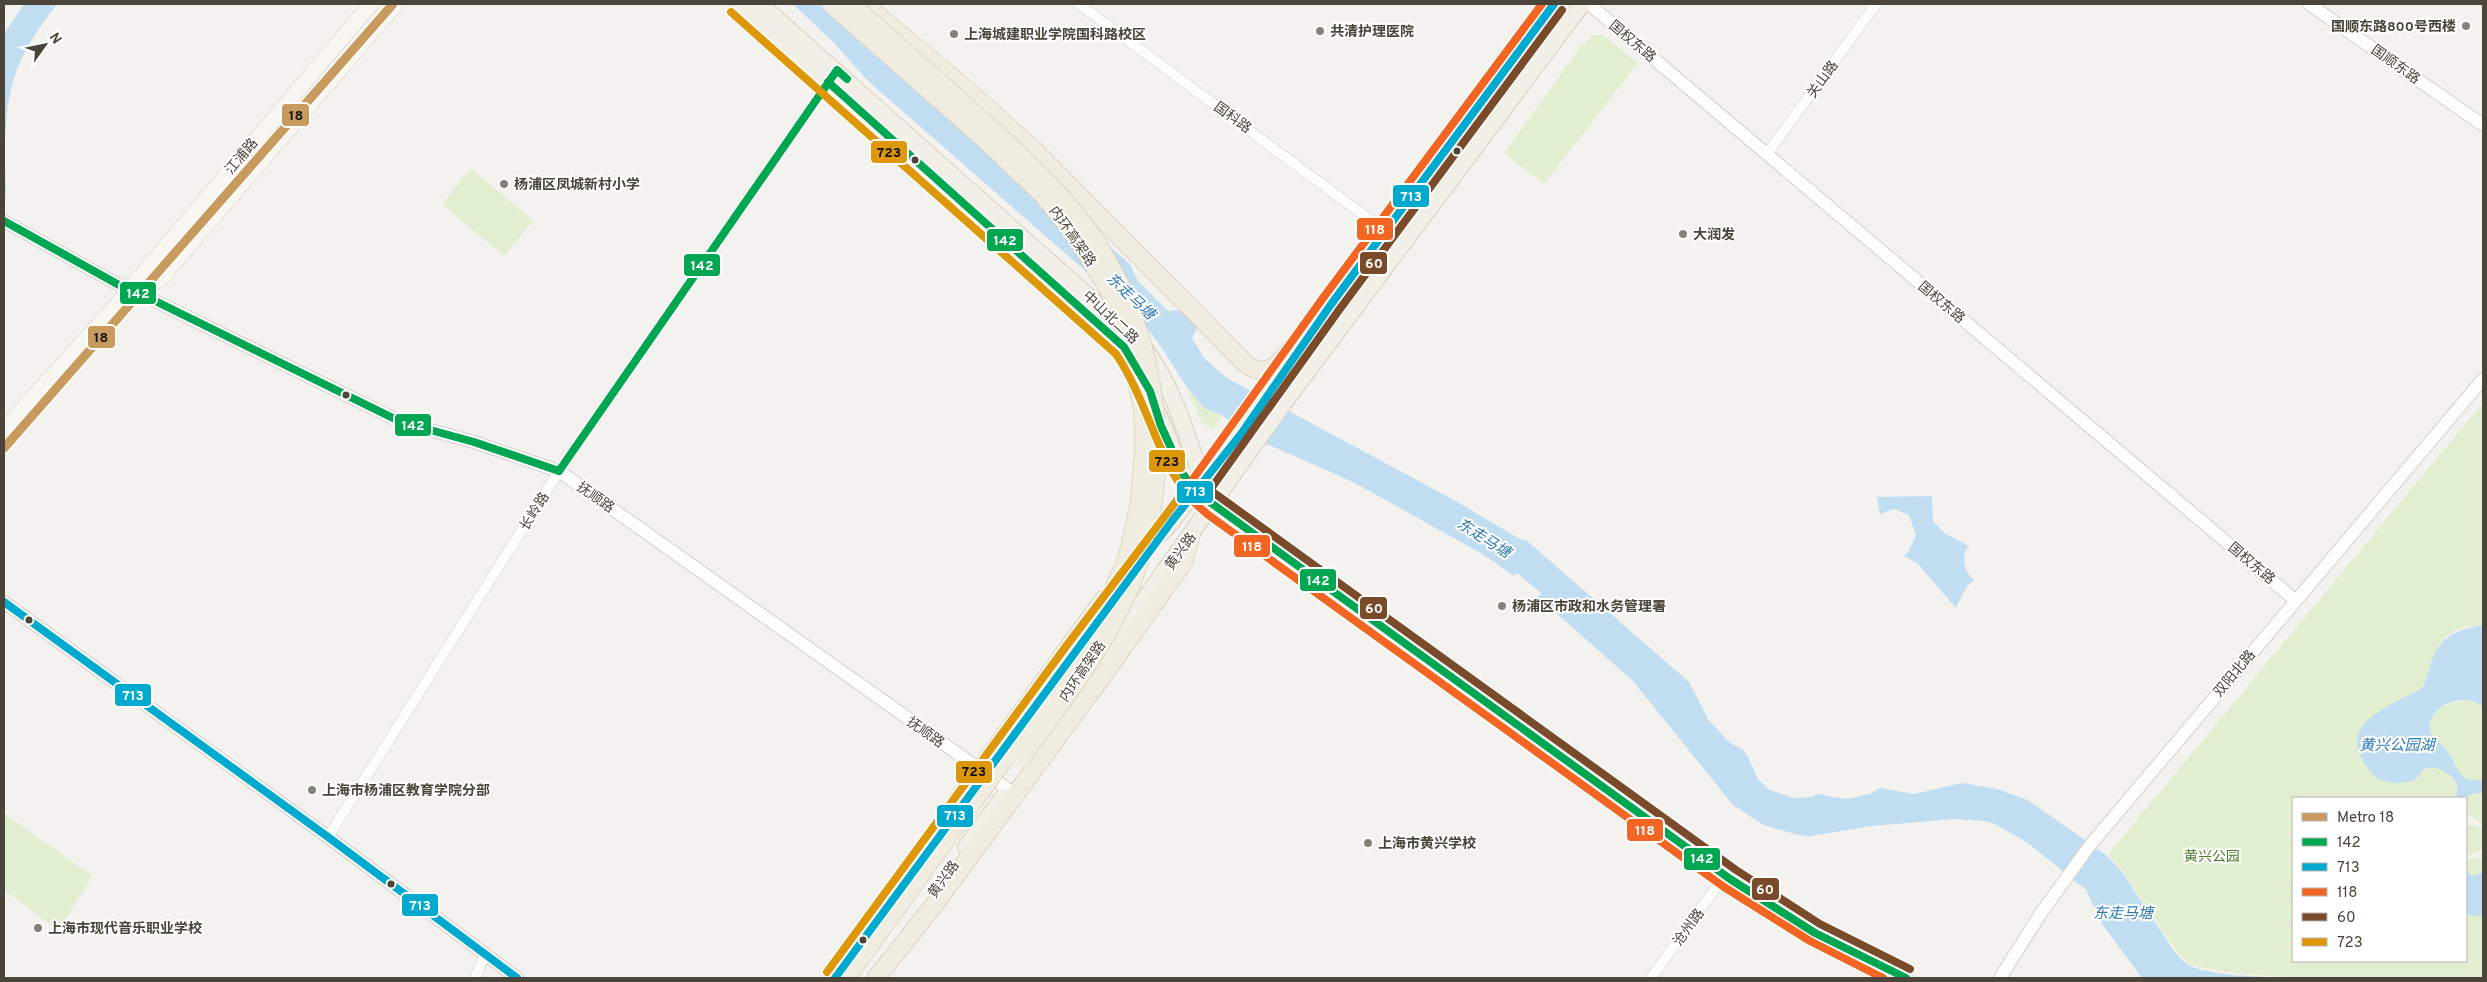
<svg xmlns="http://www.w3.org/2000/svg" width="2487" height="982" font-family="Overpass,'Noto Sans SC',sans-serif">
<style>
.green{fill:#e1eecf}
.water{fill:#c0ddf1}
.lines{fill:none;stroke-linecap:round;stroke-linejoin:round}
.minor-casing{stroke:#d2d0cb;stroke-width:11}
.tertiary-casing{stroke:#d2d0cb;stroke-width:14}
.secondary-casing{stroke:#d3cfc5;stroke-width:16}
.primary-casing{stroke:#d6cebb;stroke-width:18}
.trunk-casing{stroke:#ccbfa9;stroke-width:19}
.minor{stroke:#fdfdfc;stroke-width:10}
.tertiary{stroke:#fdfdfc;stroke-width:12}
.secondary{stroke:#f7f6f1;stroke-width:15}
.primary{stroke:#f2efe6;stroke-width:16}
.trunk{stroke:#f0ece0;stroke-width:18}
.trunk-bridge-casing{stroke:#ccbfa9;stroke-width:19;stroke-linecap:butt}
.trunk-bridge{stroke:#f0ece0;stroke-width:18}
.bus-1-casing{stroke:#fff;stroke-width:11}
.bus-2-casing{stroke:#fff;stroke-width:11}
.bus-3-casing{stroke:#fff;stroke-width:11}
.bus-4-casing{stroke:#fff;stroke-width:11}
.bus-5-casing{stroke:#fff;stroke-width:11}
.bus-1{stroke:#00a651;stroke-width:8}
.bus-2{stroke:#00a9ce;stroke-width:8}
.bus-3{stroke:#f26522;stroke-width:8}
.bus-4{stroke:#7a4b2a;stroke-width:8}
.bus-5{stroke:#dd9709;stroke-width:8}
.metro-1-casing{stroke:#fff;stroke-width:12}
.metro-1{stroke:#c89a5d;stroke-width:9}
.poi-dot{fill:#868178;stroke:#fff;stroke-width:2}
.bus-dot{fill:#4b4439;stroke:#fff;stroke-width:2}
.labels{text-anchor:middle;stroke-width:4;stroke-linejoin:round;paint-order:stroke}
.poi-label{font-size:14px;font-weight:bold;fill:#4b4439;stroke:#fff;text-anchor:start}
.street-label{font-size:14px;fill:#4b4439;stroke:#fff}
.park-label{font-size:14px;fill:#4a7f2a;stroke:#fff}
.water-label{font-size:15px;font-style:italic;fill:#2e7ab2;stroke:#fff}
.line-badge{stroke:#fff;stroke-width:2}
.badge-label{font-size:14px;text-anchor:middle;font-weight:bold;fill:#fff}
.pale-badge-label{font-size:14px;text-anchor:middle;font-weight:bold;fill:#111}
</style>
<rect width="100%" height="100%" fill="#f4f2ee"/>
<g class="green">
<polygon points="1594,35 1603,35 1638,63 1544,184 1504,153 1582,45"/>
<polygon points="471,168 533,221 504,256 442,204"/>
<polygon points="1185,385 1204,408 1222,416 1213,429 1202,423"/>
<path d="M2483,403V626C2442,622 2432,655 2424,686L2374,715L2361,760C2377,782 2387,785 2414,781C2418,777 2423,769 2428,768C2445,764 2459,781 2457,797L2293,798V961H2466V914L2483,917V978H2302L2231,973L2190,965L2177,952L2123,872L2108,854Z"/>
<path d="M2471,700L2483,706V781C2478,779 2472,781 2468,779C2459,776 2454,762 2450,754C2446,747 2438,744 2434,737C2416,709 2453,702 2471,700Z"/>
<polygon points="2472,793 2483,793 2483,824 2466,813 2464,798"/>
<polygon points="4,813 92,876 59,931 4,890"/>
<polygon points="2466,824 2483,827 2483,850 2466,856"/>
<polygon points="2474,857 2483,859 2483,872 2474,876 2466,872 2466,861"/>
</g>
<g class="water">
<path d="M24,4H57C17,56 6,83 5,149C4,168 8,189 4,207V34Z"/>
<polygon points="793,4 829,4 1130,264 1137,280 1168,311 1182,310 1198,327 1192,338 1204,358 1227,378 1452,499 1520,539 1526,540 1689,682 1708,719 1730,743 1742,749 1748,757 1758,779 1768,789 1792,798 1812,797 1817,794 1847,799 1870,794 1880,788 1914,794 1962,783 1997,789 2028,800 2106,855 2122,872 2176,954 2188,965 2201,970 2232,975 2282,978 2142,978 2102,924 2086,890 2028,843 1995,824 1985,821 1954,819 1872,826 1810,836 1798,835 1764,825 1733,805 1633,681 1538,597 1541,593 1517,573 1514,576 1484,555 1355,483 1249,436 1222,415 1204,408 1184,383 1158,342 1137,316 868,81 834,43"/>
<path d="M1932,496L1933,521L1944,533L1969,546C1960,557 1964,571 1974,580L1967,586L1956,608L1917,563L1904,556L1908,552L1916,535L1909,515L1894,509L1880,514L1877,497Z"/>
<path d="M2478,626H2483V706C2480,705 2476,702 2473,701C2457,696 2428,708 2430,728C2432,741 2445,744 2450,755C2454,762 2459,777 2468,779C2473,781 2478,779 2483,781V793C2472,792 2466,798 2455,798C2465,781 2441,763 2424,769L2414,781C2397,784 2381,785 2369,770C2341,735 2367,717 2397,701C2406,696 2416,693 2424,686C2435,649 2437,634 2478,626Z"/>
<polygon points="2466,872 2474,876 2483,872 2483,917 2466,914"/>
</g>
<g class="lines">
<defs>
<g id="minor">
<polyline points="1079,4 1385,231"/>
<polyline points="1767,154 1876,4"/>
<polyline points="328,837 559,471 830,80"/>
<polyline points="475,978 485,955"/>
<polyline points="1651,978 1725,875"/>
</g>
<g id="tertiary">
<polyline points="1589,4 2295,600"/>
<polyline points="2309,4 2483,125"/>
<polyline points="4,221 128,290 139,293 401,422 474,442 559,471 1009,790"/>
<polyline points="4,602 328,837 517,978"/>
<polyline points="2000,978 2041,913 2091,844 2483,379"/>
</g>
<g id="secondary">
<polyline points="122,304 163,276 396,4"/>
<polyline points="4,429 112,310 371,4"/>
<path d="M1213,506C1331,590 1449,673 1566,759C1675,839 1781,925 1906,978"/>
</g>
<g id="primary">
<polyline points="738,4 1113,336 1133,359"/>
<polyline points="760,4 1125,329"/>
<polyline points="1324,314 1554,4"/>
<path d="M1144,348C1176,390 1188,441 1206,490"/>
<polyline points="1158,413 1183,474 1203,498"/>
<polyline points="1164,531 1241,434 1298,350"/>
<polyline points="1080,690 1283,404 1582,4"/>
<polyline points="966,847 1003,797"/>
<polyline points="835,978 852,956"/>
</g>
<g id="trunk">
<path d="M864,4L959,83L1035,151L1247,365C1256,371 1266,372 1276,366L1332,303"/>
<polyline points="1140,551 1172,521"/>
<polyline points="999,743 1103,600"/>
<polyline points="876,978 934,905 1104,674 1183,563 1191,535"/>
</g>
</defs>
<use href="#minor" class="minor-casing"/>
<use href="#tertiary" class="tertiary-casing"/>
<use href="#secondary" class="secondary-casing"/>
<use href="#primary" class="primary-casing"/>
<use href="#trunk" class="trunk-casing"/>
<use href="#minor" class="minor"/>
<use href="#tertiary" class="tertiary"/>
<use href="#secondary" class="secondary"/>
<use href="#primary" class="primary"/>
<use href="#trunk" class="trunk"/>
<defs>
<g id="trunk-bridge">
<polyline points="831,4 984,139 1042,194 1078,239 1110,292 1127,339 1143,410 1144,449 1139,507 1127,559 1091,639 846,978"/>
<path d="M851,4C896,44 942,84 987,125C1022,156 1057,189 1085,226C1163,332 1180,483 1123,603C1096,659 1057,708 1021,758"/>
<polyline points="866,936 895,888 999,743"/>
</g>
</defs>
<use href="#trunk-bridge" class="trunk-bridge-casing"/>
<use href="#trunk-bridge" class="trunk-bridge"/>
<defs>
<g id="bus-1">
<polyline points="828,82 1124,347 1150,391 1161,426 1183,474 1196,492 1730,879 1815,933 1906,978"/>
<polyline points="4,221 128,290 139,293 401,422 474,442 559,471"/>
<polyline points="559,471 837,70 847,79"/>
</g>
<g id="bus-2">
<polyline points="4,602 328,837 517,978"/>
<polyline points="835,978 1172,521 1241,434 1332,303 1554,4"/>
</g>
<polyline id="bus-3" points="1542,4 1323,298 1188,486 1186,495 1207,514 1724,887 1810,941 1883,978"/>
<polyline id="bus-4" points="1562,10 1339,310 1210,490 1736,870 1820,924 1910,969"/>
<path id="bus-5" d="M731,12L1116,354C1145,397 1155,449 1184,491L1067,645L827,972"/>
</defs>
<use href="#bus-1" class="bus-1-casing"/>
<use href="#bus-2" class="bus-2-casing"/>
<use href="#bus-3" class="bus-3-casing"/>
<use href="#bus-4" class="bus-4-casing"/>
<use href="#bus-5" class="bus-5-casing"/>
<use href="#bus-1" class="bus-1"/>
<use href="#bus-2" class="bus-2"/>
<use href="#bus-3" class="bus-3"/>
<use href="#bus-4" class="bus-4"/>
<use href="#bus-5" class="bus-5"/>
<defs>
<polyline id="metro-1" points="4,448 393,4"/>
</defs>
<use href="#metro-1" class="metro-1-casing"/>
<use href="#metro-1" class="metro-1"/>
</g>
<g class="poi-dot">
<circle cx="2466" cy="26" r="5"/>
<circle cx="1320" cy="31" r="5"/>
<circle cx="954" cy="34" r="5"/>
<circle cx="504" cy="184" r="5"/>
<circle cx="1683" cy="234" r="5"/>
<circle cx="1502" cy="606" r="5"/>
<circle cx="312" cy="790" r="5"/>
<circle cx="1368" cy="843" r="5"/>
<circle cx="38" cy="928" r="5"/>
</g>
<g class="bus-dot">
<circle cx="1457" cy="151" r="4.5"/>
<circle cx="915" cy="160" r="4.5"/>
<circle cx="346" cy="395" r="4.5"/>
<circle cx="29" cy="620" r="4.5"/>
<circle cx="391" cy="884" r="4.5"/>
<circle cx="863" cy="940" r="4.5"/>
</g>
<g class="labels">
<g class="poi-label">
<text x="2456" y="31" text-anchor="end">国顺东路800号西楼</text>
<text x="1330" y="36">共清护理医院</text>
<text x="964" y="39">上海城建职业学院国科路校区</text>
<text x="514" y="189">杨浦区凤城新村小学</text>
<text x="1693" y="239">大润发</text>
<text x="1512" y="611">杨浦区市政和水务管理署</text>
<text x="322" y="795">上海市杨浦区教育学院分部</text>
<text x="1378" y="848">上海市黄兴学校</text>
<text x="48" y="933">上海市现代音乐职业学校</text>
</g>
<g class="street-label">
<text transform="translate(1633 41) rotate(40)" y="5">国权东路</text>
<text transform="translate(2396 64) rotate(35)" y="5">国顺东路</text>
<text transform="translate(1822 79) rotate(-54)" y="5">关山路</text>
<text transform="translate(1233 117) rotate(36)" y="5">国科路</text>
<text transform="translate(241 156) rotate(-50)" y="5">江浦路</text>
<text transform="translate(1073 236) rotate(55)" y="5">内环高架路</text>
<text transform="translate(1942 302) rotate(40)" y="5">国权东路</text>
<text transform="translate(1111 317) rotate(43)" y="5">中山北二路</text>
<text transform="translate(596 497) rotate(35)" y="5">抚顺路</text>
<text transform="translate(534 511) rotate(-58)" y="5">长岭路</text>
<text transform="translate(1180 551) rotate(-54)" y="5">黄兴路</text>
<text transform="translate(2252 563) rotate(40)" y="5">国权东路</text>
<text transform="translate(1082 671) rotate(-56)" y="5">内环高架路</text>
<text transform="translate(2234 673) rotate(-50)" y="5">双阳北路</text>
<text transform="translate(926 732) rotate(35)" y="5">抚顺路</text>
<text transform="translate(943 879) rotate(-54)" y="5">黄兴路</text>
<text transform="translate(1688 927) rotate(-54)" y="5">沧州路</text>
</g>
<g class="park-label">
<text x="2212" y="861">黄兴公园</text>
</g>
<g class="water-label">
<text transform="translate(1131 296) rotate(43)" y="5">东走马塘</text>
<text transform="translate(1484 538) rotate(32)" y="5">东走马塘</text>
<text x="2397" y="750">黄兴公园湖</text>
<text x="2123" y="918">东走马塘</text>
</g>
</g>
<g class="line-badge">
<rect x="281" y="103" width="29" height="24" rx="5" fill="#c89a5d"/>
<rect x="870" y="140" width="38" height="24" rx="5" fill="#dd9709"/>
<rect x="1392" y="184" width="38" height="24" rx="5" fill="#00a9ce"/>
<rect x="1356" y="217" width="38" height="24" rx="5" fill="#f26522"/>
<rect x="986" y="228" width="38" height="24" rx="5" fill="#00a651"/>
<rect x="1359" y="251" width="29" height="24" rx="5" fill="#7a4b2a"/>
<rect x="683" y="253" width="38" height="24" rx="5" fill="#00a651"/>
<rect x="119" y="281" width="38" height="24" rx="5" fill="#00a651"/>
<rect x="87" y="325" width="29" height="24" rx="5" fill="#c89a5d"/>
<rect x="394" y="413" width="38" height="24" rx="5" fill="#00a651"/>
<rect x="1148" y="449" width="38" height="24" rx="5" fill="#dd9709"/>
<rect x="1176" y="480" width="38" height="24" rx="5" fill="#00a9ce"/>
<rect x="1233" y="534" width="38" height="24" rx="5" fill="#f26522"/>
<rect x="1299" y="568" width="38" height="24" rx="5" fill="#00a651"/>
<rect x="1359" y="596" width="29" height="24" rx="5" fill="#7a4b2a"/>
<rect x="114" y="683" width="38" height="24" rx="5" fill="#00a9ce"/>
<rect x="955" y="760" width="38" height="24" rx="5" fill="#dd9709"/>
<rect x="936" y="804" width="38" height="24" rx="5" fill="#00a9ce"/>
<rect x="1626" y="818" width="38" height="24" rx="5" fill="#f26522"/>
<rect x="1683" y="847" width="38" height="24" rx="5" fill="#00a651"/>
<rect x="1751" y="877" width="29" height="24" rx="5" fill="#7a4b2a"/>
<rect x="401" y="893" width="38" height="24" rx="5" fill="#00a9ce"/>
</g>
<g class="badge-label">
<text x="1411" y="201">713</text>
<text x="1375" y="234">118</text>
<text x="1005" y="245">142</text>
<text x="1374" y="268">60</text>
<text x="702" y="270">142</text>
<text x="138" y="298">142</text>
<text x="413" y="430">142</text>
<text x="1195" y="496">713</text>
<text x="1252" y="551">118</text>
<text x="1318" y="585">142</text>
<text x="1374" y="613">60</text>
<text x="133" y="700">713</text>
<text x="955" y="820">713</text>
<text x="1645" y="835">118</text>
<text x="1702" y="863">142</text>
<text x="1765" y="894">60</text>
<text x="420" y="910">713</text>
</g>
<g class="pale-badge-label">
<text x="296" y="120">18</text>
<text x="889" y="157">723</text>
<text x="101" y="342">18</text>
<text x="1167" y="466">723</text>
<text x="974" y="776">723</text>
</g>
<rect width="2487" height="982" fill="none" stroke="#4b4439" stroke-width="10"/>
<rect x="2292" y="797" width="175" height="165" fill="#ffffff" stroke="#b7b4b0"/>
<rect x="2302" y="813" width="25" height="8" fill="#c89a5d" stroke="#b7b4b0"/>
<text x="2337" y="822" font-size="15" fill="#4b4439">Metro 18</text>
<rect x="2302" y="838" width="25" height="8" fill="#00a651" stroke="#b7b4b0"/>
<text x="2337" y="847" font-size="15" fill="#4b4439">142</text>
<rect x="2302" y="863" width="25" height="8" fill="#00a9ce" stroke="#b7b4b0"/>
<text x="2337" y="872" font-size="15" fill="#4b4439">713</text>
<rect x="2302" y="888" width="25" height="8" fill="#f26522" stroke="#b7b4b0"/>
<text x="2337" y="897" font-size="15" fill="#4b4439">118</text>
<rect x="2302" y="913" width="25" height="8" fill="#7a4b2a" stroke="#b7b4b0"/>
<text x="2337" y="922" font-size="15" fill="#4b4439">60</text>
<rect x="2302" y="938" width="25" height="8" fill="#dd9709" stroke="#b7b4b0"/>
<text x="2337" y="947" font-size="15" fill="#4b4439">723</text>
<g transform="translate(45 45) rotate(57)" stroke="#ffffff" stroke-width="4" paint-order="stroke">
<path d="M0-4L9 19L0 12L-9 19Z" fill="#4b4439"/>
<text y="-8" font-size="14" font-weight="bold" text-anchor="middle" fill="#4b4439">N</text>
</g>
</svg>
